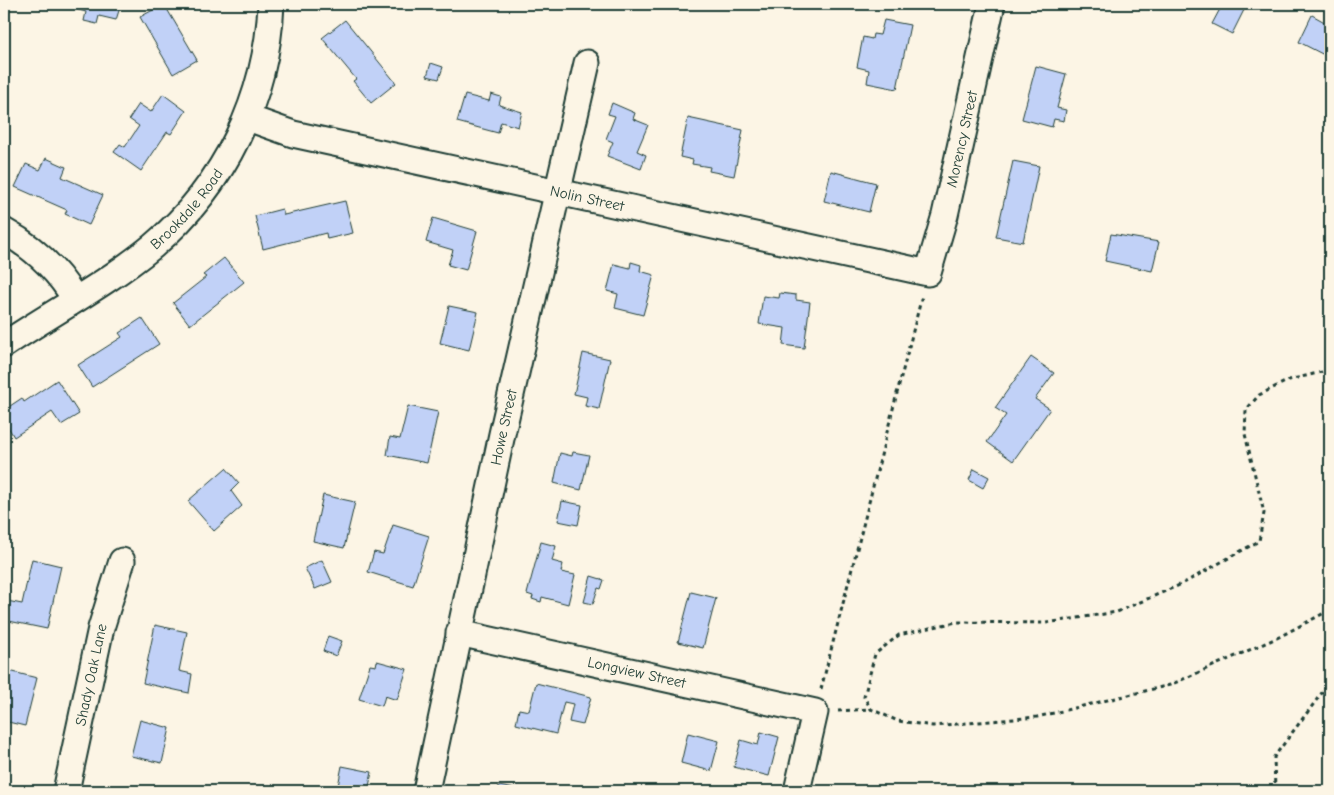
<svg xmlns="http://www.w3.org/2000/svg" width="1334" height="795" font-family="'Comic Neue',sans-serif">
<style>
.building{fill:#c1d1f7;stroke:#1f3d34}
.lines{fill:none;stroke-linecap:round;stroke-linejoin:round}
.street-casing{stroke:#1f3d34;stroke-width:29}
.path{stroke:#1f3d34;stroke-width:3;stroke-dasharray:4 4;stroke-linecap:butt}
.street{stroke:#fcf5e5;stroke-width:25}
.labels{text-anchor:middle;stroke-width:4.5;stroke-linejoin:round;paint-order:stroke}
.street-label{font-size:15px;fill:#1f3d34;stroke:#fcf5e5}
</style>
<rect width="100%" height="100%" fill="#fcf5e5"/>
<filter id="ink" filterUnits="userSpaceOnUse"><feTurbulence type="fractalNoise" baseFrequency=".02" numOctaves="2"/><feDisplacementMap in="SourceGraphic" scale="10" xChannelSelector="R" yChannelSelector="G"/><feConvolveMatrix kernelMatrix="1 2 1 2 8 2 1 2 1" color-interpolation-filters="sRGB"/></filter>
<g filter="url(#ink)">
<g class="building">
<polygon points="57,4 121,4 116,20 99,16 97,24 84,21 86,12"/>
<polygon points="164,4 197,60 173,74 140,17"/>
<polygon points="1209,4 1247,4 1232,34 1212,24 1220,9"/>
<polygon points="1312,15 1330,25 1330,58 1299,42"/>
<polygon points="345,20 396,83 371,103 353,81 356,79 322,38"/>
<polygon points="884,20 910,25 897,89 867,83 869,70 857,67 863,37 872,39 873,34 880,35"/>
<polygon points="431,63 443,67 439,79 427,76"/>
<polygon points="1036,66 1066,74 1057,108 1066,110 1064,121 1054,119 1052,127 1022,119"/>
<polygon points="163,94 186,111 171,134 167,132 141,171 114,152 120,144 125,147 139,126 129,119 139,104 151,112"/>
<polygon points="491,94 501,97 499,105 522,112 518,127 501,122 498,133 457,122 465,95 489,101"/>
<polygon points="612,103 635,113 633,119 648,125 637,151 646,155 641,169 607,156 613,142 606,139 615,116 608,114"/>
<polygon points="688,118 743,130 734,176 709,171 710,167 692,164 693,160 680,157"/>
<polygon points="46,158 66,167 62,177 103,195 89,225 65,214 67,210 15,187 26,164 40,170"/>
<polygon points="1013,161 1039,166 1023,242 996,237"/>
<polygon points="831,171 876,183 869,212 824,201"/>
<polygon points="345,201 353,233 327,239 326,233 263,249 255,216 282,209 284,215"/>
<polygon points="433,218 477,231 466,270 448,265 453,250 426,242"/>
<polygon points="1111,234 1159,242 1152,271 1105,261"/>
<polygon points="224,258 244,282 190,325 173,303 206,277 203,275"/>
<polygon points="631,262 641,265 640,271 654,275 643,315 615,308 618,294 607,291 614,264 630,268"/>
<polygon points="780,293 796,295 796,300 810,302 804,348 783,345 785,328 759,324 763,296 779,298"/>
<polygon points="449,306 478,312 469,350 440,343"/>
<polygon points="142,318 159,344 92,387 78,365 122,337 119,333"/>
<polygon points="583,353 610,359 599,409 585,406 587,397 574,394"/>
<polygon points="1031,357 1054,373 1035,399 1050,409 1013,461 987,442 1006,415 995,408"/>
<polygon points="57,380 79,414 61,425 52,412 14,437 4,420 4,410 22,398 24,402"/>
<polygon points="408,406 438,412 427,463 387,455 390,437 400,439"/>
<polygon points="573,452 589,455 581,490 554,483 560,453 572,456"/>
<polygon points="226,468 239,483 231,491 242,506 214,531 188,501"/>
<polygon points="974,469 989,477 983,488 969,480"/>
<polygon points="323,495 355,502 344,548 313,541"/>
<polygon points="562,501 582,505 578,525 558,521"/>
<polygon points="393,525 429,536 413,586 368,572 374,552 383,554"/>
<polygon points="541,542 556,546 552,561 563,564 561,572 575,575 568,604 542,597 541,602 532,599 533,596 527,594"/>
<polygon points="32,559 61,566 47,629 4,620 7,601 22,604"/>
<polygon points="322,560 332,582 315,589 305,568"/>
<polygon points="591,576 604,580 601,589 598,588 593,604 584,602"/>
<polygon points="691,592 716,598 703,648 678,642"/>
<polygon points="155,625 187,632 179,671 192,674 189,693 143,683"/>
<polygon points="328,636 342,641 336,656 323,651"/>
<polygon points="377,661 407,669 397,700 385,696 382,706 359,699 370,665 376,666"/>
<polygon points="9,671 37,678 25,726 4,721 4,692"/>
<polygon points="536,683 591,697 583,725 569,722 573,704 564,702 556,734 516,724 519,709 529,711"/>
<polygon points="140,720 170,728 162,763 131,756"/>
<polygon points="761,732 779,737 769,776 734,767 741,740 758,745"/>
<polygon points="688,733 719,741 711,771 681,763"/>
<polygon points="342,766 372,772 368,791 337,791"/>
<polygon points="4,786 16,789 16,791 4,791"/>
<polygon points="499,786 525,791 498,791"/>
</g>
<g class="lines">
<defs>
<g id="street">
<path id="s1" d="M248,118L293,134L928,273L945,215L992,4"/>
<path d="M4,231C35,248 57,269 75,299"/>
<path id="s2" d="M4,345C52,313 108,283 153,246C225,185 267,98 271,4"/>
<path id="s3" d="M459,633L815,712L797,791"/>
<path id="s4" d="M66,791L101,628L122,561"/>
<path id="s5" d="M426,791L502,434L587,63"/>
</g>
</defs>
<use href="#street" class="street-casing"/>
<g class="path">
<polyline points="1330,370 1289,380 1259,395 1246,410 1245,434 1264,513 1259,541 1182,584 1117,612 1046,623 956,622 899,635 875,654 864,697 871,709 898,721 933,726 1037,717 1170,685 1279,637 1330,610"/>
<polyline points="821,689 922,296"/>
<polyline points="838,711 871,709"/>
<polyline points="1275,791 1274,757 1330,682"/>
</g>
<use href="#street" class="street"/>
</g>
</g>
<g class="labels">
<g class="street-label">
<text dy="5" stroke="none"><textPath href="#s1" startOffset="836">Morency Street</textPath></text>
<text dy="5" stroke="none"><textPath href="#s1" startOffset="349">Nolin Street</textPath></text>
<text dy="5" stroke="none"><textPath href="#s2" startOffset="229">Brookdale Road</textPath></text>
<text dy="5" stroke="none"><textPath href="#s5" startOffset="372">Howe Street</textPath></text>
<text dy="5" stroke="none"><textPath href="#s3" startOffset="182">Longview Street</textPath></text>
<text dy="5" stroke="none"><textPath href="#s4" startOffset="119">Shady Oak Lane</textPath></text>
</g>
</g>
<rect width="1334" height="795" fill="none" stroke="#fcf5e5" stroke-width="20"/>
<rect x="10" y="10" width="1314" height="775" fill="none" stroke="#1f3d34" stroke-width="2" filter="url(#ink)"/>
</svg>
